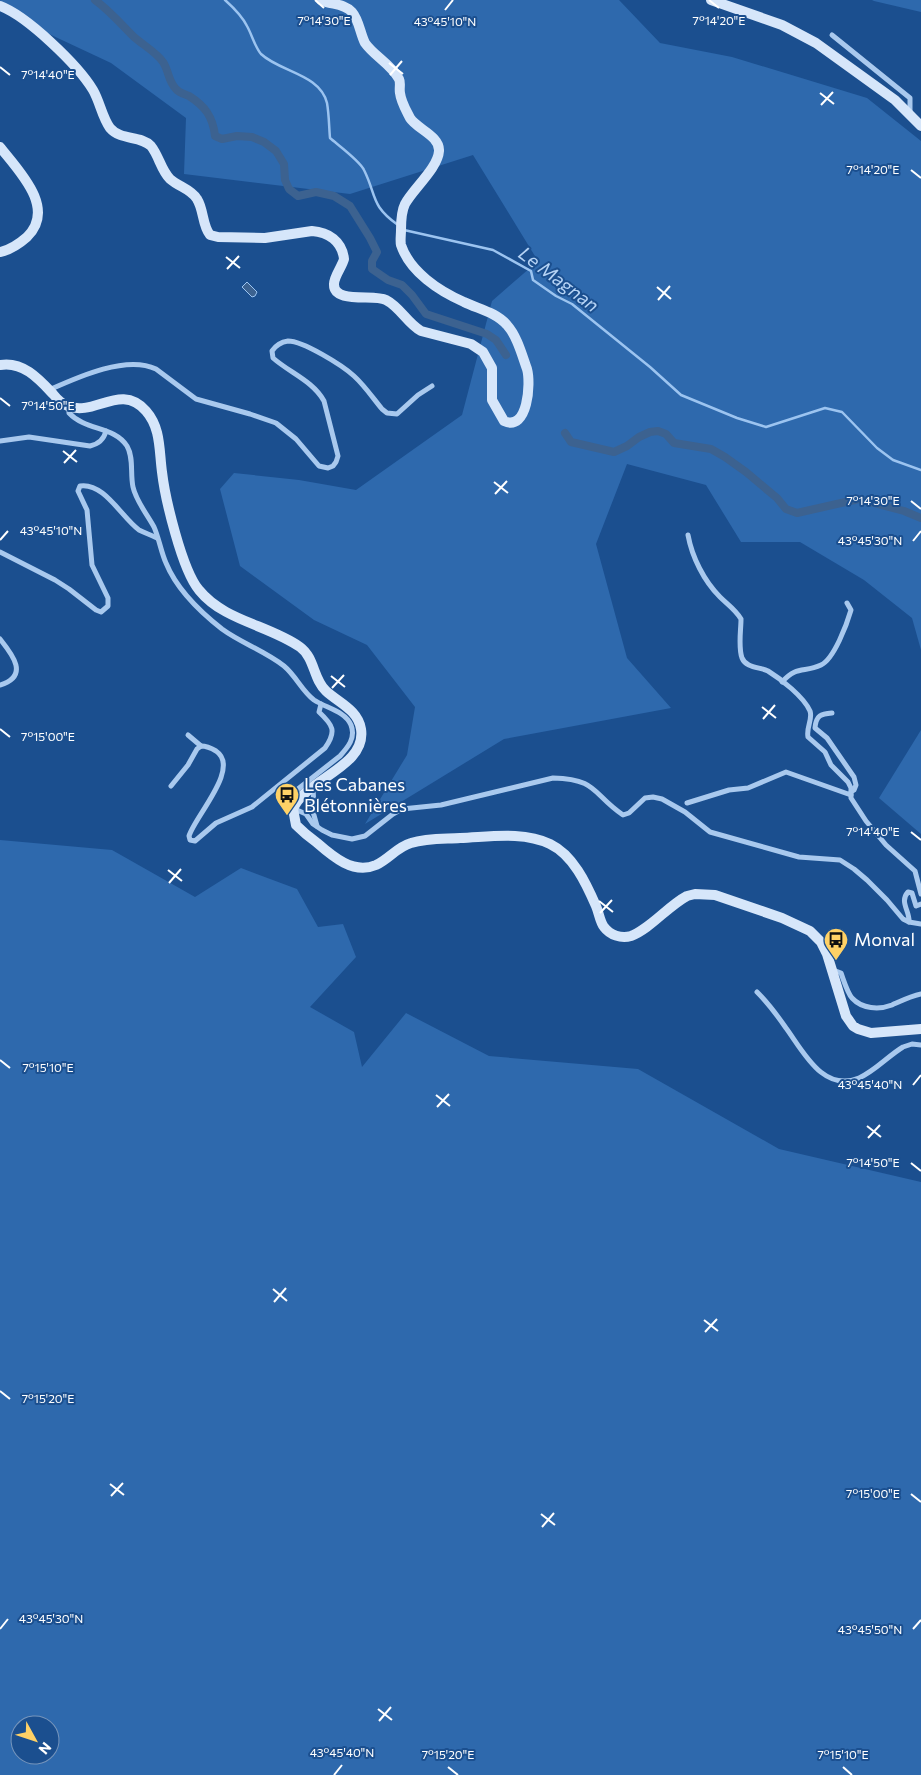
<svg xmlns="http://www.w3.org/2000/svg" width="921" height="1775" font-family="Commissioner,sans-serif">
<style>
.green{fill:#2e69ad;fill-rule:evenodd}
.water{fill:#3c6290;stroke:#9cc4f0}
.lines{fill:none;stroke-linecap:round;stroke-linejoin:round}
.stream{stroke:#9cc4f0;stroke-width:2.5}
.canal{stroke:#3c6290;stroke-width:8}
.street{stroke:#a9c9ee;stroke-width:5}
.secondary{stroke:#d6e6fa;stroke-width:10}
.ticks{fill:none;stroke:#fff;stroke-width:2}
.labels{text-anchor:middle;stroke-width:4;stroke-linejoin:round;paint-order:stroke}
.poi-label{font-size:18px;fill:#fff;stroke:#1b4f8f;text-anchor:start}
.water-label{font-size:19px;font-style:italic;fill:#b5d3f5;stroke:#1b4f8f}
.ticks-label{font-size:12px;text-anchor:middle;fill:#fff;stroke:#1b4f8f;stroke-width:4;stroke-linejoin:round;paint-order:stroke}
</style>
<rect width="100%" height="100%" fill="#1b4f8f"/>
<g class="green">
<polygon points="0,0 619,0 660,43 732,57 867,98 921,141 921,650 912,618 864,580 800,542 741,542 706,485 627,464 596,544 627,658 671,708 504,739 365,824 407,755 415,707 367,645 314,620 240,566 220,489 234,473 299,480 356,490 462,415 492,301 538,261 473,155 350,194 184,174 186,118 111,63 0,11"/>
<polygon points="872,0 921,0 921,12 874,1"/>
<polygon points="921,730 921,834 879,798"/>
<path d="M0,840L112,850L195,897L241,868L297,889L318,927L343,924L356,957L310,1007L354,1032L362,1067L406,1013L489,1056L638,1069L779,1149L921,1182V1775H0ZM20,1725H50V1755H20Z"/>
</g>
<polygon class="water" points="247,282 257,292 255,296 252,297 242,287"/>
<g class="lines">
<g class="stream">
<path d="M225,0C234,8 242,16 247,26C252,35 255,47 261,54C280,72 320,74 327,103C329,114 329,127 330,138C338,145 360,161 364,170C377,196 370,205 398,225"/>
<polyline points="404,230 493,250 531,271 533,280 556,296 572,304 650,367 681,395 737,418 766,427 825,408 842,412 877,448 893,460 921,470"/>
</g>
<g class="canal">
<path d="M95,0C110,11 121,24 134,37C143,45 156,52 163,62C169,71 168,81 176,89C179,93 184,94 189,96C205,106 213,117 215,136L222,139L237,136L252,137L264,142L276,151L284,164L285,180L289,189L298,196L316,192L334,196L350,206L370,238L377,252L372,261V269L388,280L402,285L412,295L426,314L487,334L496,340L506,355"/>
<polyline points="565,433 571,442 614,452 627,446 639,437 650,432 658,431 666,434 674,443 711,449 725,457 746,472 777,498 786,509 797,513 859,499 904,511 921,518"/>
</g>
<g class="street">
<polyline points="832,35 910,98 910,113"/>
<path d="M49,390C78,377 126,355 156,369L196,399L250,414L276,423L296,439L319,466L328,468L333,466L336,462L338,456L324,401C313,381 290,373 273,358L272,351C276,345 281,342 288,341C303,341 342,365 354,376C364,385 373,398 382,409L387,413L397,414L418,395L432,386"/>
<path d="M69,407V413C86,431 114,426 127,446C134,458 130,473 133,487C136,501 147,514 154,527C159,538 161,552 166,563C177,590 199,611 222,629C241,643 265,651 284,666C296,676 302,691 314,700C326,708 345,711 351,725C356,738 348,747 340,756L289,796L288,804L290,807L306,814L313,824L322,830L332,835L352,839L365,836L393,814L402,809L441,805L553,778C598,779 592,794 623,815L629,813L645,798L653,797L662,799L685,812L710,832L799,857L840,860L854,869L867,880L887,900L903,919L909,922L921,924"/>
<path d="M0,441L29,437L90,446C99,444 104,439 106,431"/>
<path d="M688,535C692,557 704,581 720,597C727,604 736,610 741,619C741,630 738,647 742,658C746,668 760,667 768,671C781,679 804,697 810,711C813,719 806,727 808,737L825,752L831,765L848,782L851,788V798L866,821L886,845L915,871L921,894"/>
<path d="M0,552L55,580L69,589L96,610L101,612L108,606V598L92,565L87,510L78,491L80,486C104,482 122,518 139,530C145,533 151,535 157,538"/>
<path d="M0,639C12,654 30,676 0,685"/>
<path d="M782,682C797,665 804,673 821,665C834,659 847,624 851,610L847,603"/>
<path d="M832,713C821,714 816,715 815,728L827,738L854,777L856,785L854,790L851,792"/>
<polyline points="188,735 201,746"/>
<path d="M171,786L188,765L197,749L201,746C207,746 211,748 216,751C241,768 195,816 189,836L190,840L195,841L216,823L252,807L325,748C337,731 333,725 319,712L321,704"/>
<polyline points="313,787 314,810"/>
<polyline points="302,795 310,801 317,826"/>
<polyline points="687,803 729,790 748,788 786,772 851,795"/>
<path d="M909,922C910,911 899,902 908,892L912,893L916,906L921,904"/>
<path d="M833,970L841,973C844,981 847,992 852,998C862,1009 879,1010 892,1005C901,1001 911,996 921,994"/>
<path d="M757,992C768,1003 777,1015 786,1028C803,1051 823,1093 859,1078C875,1071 888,1056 903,1047L912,1044L921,1045"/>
</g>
<g class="secondary">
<polyline points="711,0 782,25 816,43 895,100 921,126"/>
<path d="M0,6C27,16 78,65 93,90C100,102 102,117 110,128C121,141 140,135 151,146C159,156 161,170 170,179C179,187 191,189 197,199C204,210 202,225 210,235L218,237L265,238L312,231C328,232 342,241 344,259C342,267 334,276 334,284C333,304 374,294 386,300C400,307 407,323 421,331L471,344L483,352L492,368V400L504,421C528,432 531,383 527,369C522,355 517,336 507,325C496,312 478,309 464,302C439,291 410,272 401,245C400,241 401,235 401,230C401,222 401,212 405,204C413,189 438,168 439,151C440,136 417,129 410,118C406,110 401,102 400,93C399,88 401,83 399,79C391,64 374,56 365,43C360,33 359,20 352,12C344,3 331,5 321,0"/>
<path d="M0,147C18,170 57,208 27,237C19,244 10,250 0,252"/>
<path d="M0,365C23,361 39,379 53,394C57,399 62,404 68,406C94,417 121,382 146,411C161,428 159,450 162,472C165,498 182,570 199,590C224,621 269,625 300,647C315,658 313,679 326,691C339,703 358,710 361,729C367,767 305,779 293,809L296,825C302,831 309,837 316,842C332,856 353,875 376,865C389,859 397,847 411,843C427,838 444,839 460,838C489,837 523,831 550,844C573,855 586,883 596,906C599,913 600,922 604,927C610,935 621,939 631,936C650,929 668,906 687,896L695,894L715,895L782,918L810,931L821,942L827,954L846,1016L853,1026L858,1029L871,1033L921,1029"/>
</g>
</g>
<path class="ticks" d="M315,0L324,8M709,0L719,8M445,10L453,0M389,63L403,74M0,67L10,75M390,75L402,61M820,93L834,104M821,105L833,92M911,170L921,178M226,257L240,268M227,269L239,256M657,287L671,299M658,300L670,286M0,398L10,406M63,451L77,462M64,463L76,450M494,482L508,493M495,494L507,481M911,501L921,509M0,540L8,531M913,541L921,531M331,676L345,687M332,688L344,675M762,707L776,718M763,719L775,705M0,729L10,737M911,832L921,840M168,870L182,881M169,883L181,869M599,901L613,912M600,913L612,900M0,1060L10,1068M913,1085L921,1075M436,1095L450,1106M437,1107L449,1094M867,1126L881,1137M868,1138L880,1125M911,1163L921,1171M273,1289L287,1301M274,1302L286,1288M704,1320L718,1331M705,1332L717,1319M0,1391L10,1399M110,1484L124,1495M911,1494L921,1502M111,1496L123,1483M541,1514L555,1525M542,1527L554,1513M0,1629L8,1619M913,1629L921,1620M378,1709L392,1720M379,1721L391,1707M448,1767L458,1775M843,1767L852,1775M334,1775L342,1765"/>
<defs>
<symbol id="bus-pin" viewBox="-11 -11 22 30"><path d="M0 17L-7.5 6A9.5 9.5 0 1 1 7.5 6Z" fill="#ffd166" stroke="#1b4f8f"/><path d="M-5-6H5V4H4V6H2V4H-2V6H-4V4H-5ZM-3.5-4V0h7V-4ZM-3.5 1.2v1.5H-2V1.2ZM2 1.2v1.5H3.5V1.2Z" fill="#111"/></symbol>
</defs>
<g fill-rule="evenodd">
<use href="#bus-pin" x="273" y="781" width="28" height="38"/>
<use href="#bus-pin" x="822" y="926" width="28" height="38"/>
</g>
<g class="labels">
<g class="poi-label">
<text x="304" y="791">Les Cabanes<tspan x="304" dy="21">Blétonnières</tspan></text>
<text x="854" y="946">Monval</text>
</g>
<g class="water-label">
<text transform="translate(559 279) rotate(37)" y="7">Le Magnan</text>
</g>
</g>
<g class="ticks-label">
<text x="324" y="25">7°14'30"E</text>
<text x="719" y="25">7°14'20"E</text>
<text x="445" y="26">43°45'10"N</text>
<text x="48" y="79">7°14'40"E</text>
<text x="873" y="174">7°14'20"E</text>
<text x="48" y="410">7°14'50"E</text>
<text x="873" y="505">7°14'30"E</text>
<text x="51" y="535">43°45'10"N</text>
<text x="870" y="545">43°45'30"N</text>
<text x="48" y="741">7°15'00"E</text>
<text x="873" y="836">7°14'40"E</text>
<text x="48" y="1072">7°15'10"E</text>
<text x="870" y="1089">43°45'40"N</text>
<text x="873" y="1167">7°14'50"E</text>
<text x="48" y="1403">7°15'20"E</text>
<text x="873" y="1498">7°15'00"E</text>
<text x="51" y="1623">43°45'30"N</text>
<text x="870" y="1634">43°45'50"N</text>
<text x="342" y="1757">43°45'40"N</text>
<text x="448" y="1759">7°15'20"E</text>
<text x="843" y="1759">7°15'10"E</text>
</g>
<g transform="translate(35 1740) rotate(130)"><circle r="24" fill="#1b4f8f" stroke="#7695bc"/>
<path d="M0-4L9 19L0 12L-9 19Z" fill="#ffd166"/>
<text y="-8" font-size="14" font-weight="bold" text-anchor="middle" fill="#ffffff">N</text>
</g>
</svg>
